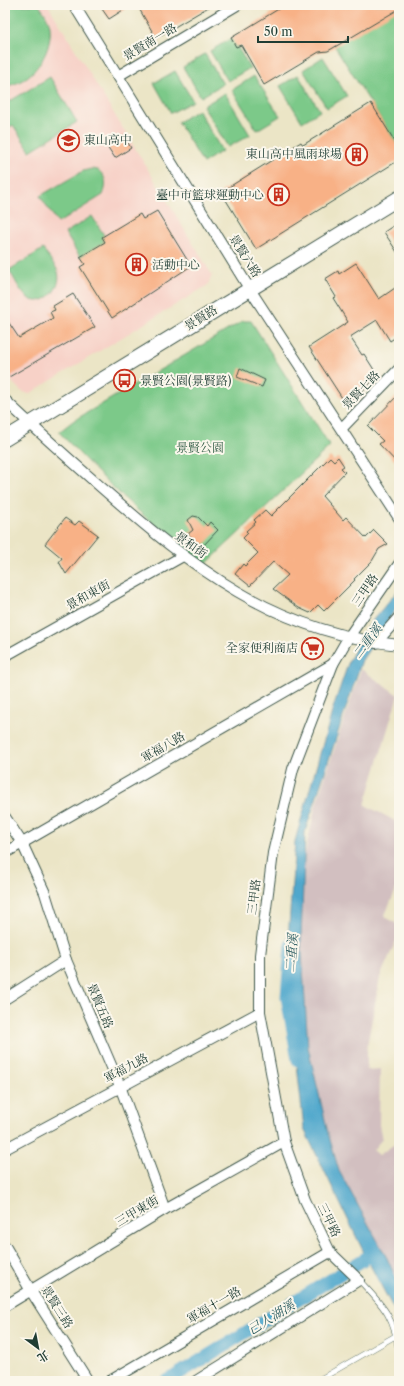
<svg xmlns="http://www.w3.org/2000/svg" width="404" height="1386" font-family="'Libre Caslon Text','Noto Serif TC',serif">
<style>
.built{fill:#f7d1c7}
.industrial{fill:#d2bfc0}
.green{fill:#7bc989;stroke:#4d835e}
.water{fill:#4fa7cc;stroke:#377280}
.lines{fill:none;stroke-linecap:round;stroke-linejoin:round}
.canal{stroke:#4fa7cc;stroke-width:13}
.building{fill:#f8b186}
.lane-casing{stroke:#3e564a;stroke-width:6}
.street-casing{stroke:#3e564a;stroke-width:12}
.secondary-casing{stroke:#3e564a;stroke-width:16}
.lane{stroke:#fff;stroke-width:5}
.street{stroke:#fff;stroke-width:10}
.secondary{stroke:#fff;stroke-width:14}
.labels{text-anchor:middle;stroke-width:4;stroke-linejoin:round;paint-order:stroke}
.street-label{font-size:12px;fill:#1f3d34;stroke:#fbf7ec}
.poi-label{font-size:12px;fill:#1f3d34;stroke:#fbf7ec;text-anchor:start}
.park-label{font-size:12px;fill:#366049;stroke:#fbf7ec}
.water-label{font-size:13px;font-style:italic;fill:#2d5d62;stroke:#fbf7ec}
</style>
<rect width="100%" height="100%" fill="#fbf7ec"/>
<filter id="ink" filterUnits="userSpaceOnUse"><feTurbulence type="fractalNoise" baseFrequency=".025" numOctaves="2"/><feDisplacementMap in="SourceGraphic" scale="8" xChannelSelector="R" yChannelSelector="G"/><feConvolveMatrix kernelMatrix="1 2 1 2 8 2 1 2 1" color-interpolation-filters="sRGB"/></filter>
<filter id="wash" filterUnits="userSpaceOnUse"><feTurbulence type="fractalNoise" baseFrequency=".012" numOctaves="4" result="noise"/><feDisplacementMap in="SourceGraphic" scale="16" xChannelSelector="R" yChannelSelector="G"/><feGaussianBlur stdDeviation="0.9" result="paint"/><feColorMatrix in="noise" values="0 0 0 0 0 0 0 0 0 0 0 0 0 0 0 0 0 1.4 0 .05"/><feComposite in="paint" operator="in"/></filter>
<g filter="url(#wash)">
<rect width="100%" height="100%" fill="#ebe5c6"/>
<polygon class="built" points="5,5 48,5 212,275 208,285 29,394 21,391 5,375"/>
<polygon class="industrial" points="361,669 398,695 365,805 399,823 399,883 384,917 399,925 399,934 380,977 367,1046 367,1070 380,1069 379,1125 382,1139 373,1150 379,1155 399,1141 399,1276 384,1275 333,1183 302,1063 294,902 316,804"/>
<g class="green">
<path d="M5,5H39C44,12 49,19 50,27C53,53 31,84 5,86Z"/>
<polygon points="309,5 399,5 399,148"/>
<polygon points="232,38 250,68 228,81 210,51"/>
<polygon points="205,54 223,84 201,97 183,67"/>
<polygon points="323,57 347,96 327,108 303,70"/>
<polygon points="175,71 193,101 171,113 154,83"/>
<polygon points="298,75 320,111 302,122 280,86"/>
<polygon points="254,76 280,116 257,130 232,90"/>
<polygon points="50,77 77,122 30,151 13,125 5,130 5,104"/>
<polygon points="225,93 250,135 228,147 203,106"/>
<polygon points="198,110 222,151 203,163 178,122"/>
<path d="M91,169L98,170C107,177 107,185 103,195L58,223L40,196L83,171Z"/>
<polygon points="92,216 104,235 102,237 105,242 80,257 65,233"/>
<path d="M43,249C47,256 56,265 58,272C63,288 43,309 28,298C20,292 14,278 9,270Z"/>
<path d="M243,321H251L330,446L206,564C150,526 105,481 59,432L73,421Z"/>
</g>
<polygon class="water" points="399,589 399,604 362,660 305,832 301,938 308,1047 328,1133 339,1171 387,1258 399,1285 399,1319 369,1263 304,1129 295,1047 288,940 295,841 334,705 349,661 367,627"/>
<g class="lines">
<g class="canal">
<polyline points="291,945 287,997 298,1060"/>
<polyline points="167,1381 374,1253"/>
</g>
</g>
<g id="blocks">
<g class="building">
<polygon points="108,5 131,5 109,19 102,9"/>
<polygon points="137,5 212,5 156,38"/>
<polygon points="285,5 399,5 399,9 328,51 319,52 264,85 241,45 236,47 231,38"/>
<polygon points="371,103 399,148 399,160 256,249 221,192 301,142 303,145"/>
<polygon points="124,136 131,148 115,158 107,146"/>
<polygon points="157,211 191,266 112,318 80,267 85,264 80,257 105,242 102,237 140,214 143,219"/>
<polygon points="399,222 399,255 384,232"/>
<polygon points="356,263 379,299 395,288 399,294 399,335 390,341 377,320 350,337 362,355 364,354 378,376 355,398 349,401 342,398 309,347 348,322 333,298 336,297 325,279 338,271 339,274"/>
<polygon points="73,294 95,327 9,377 5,370 5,317 19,338 53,318 50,312 55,310 53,306"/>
<polygon points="240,368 265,380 262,387 237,377"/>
<polygon points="399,394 399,465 379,444 383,441 368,426"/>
<polygon points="330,457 334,461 338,457 344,466 341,468 345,472 322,496 343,520 346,517 366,538 374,530 388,544 379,549 372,561 354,579 355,580 324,611 318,605 310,613 299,608 273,589 288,575 273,562 250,586 235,574 243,564 245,566 258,553 243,538 248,533 246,531 256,522 254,520 265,510 271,516"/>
<polygon points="193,516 198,517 207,526 210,522 218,530 202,547 188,534 193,530 188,520"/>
<polygon points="65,518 75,525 79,521 98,535 66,574 59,562 62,558 45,544"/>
</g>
</g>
</g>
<g filter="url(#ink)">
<use href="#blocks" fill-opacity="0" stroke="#3e564a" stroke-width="1"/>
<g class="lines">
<defs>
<g id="lane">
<path d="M359,1280C383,1306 394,1315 399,1353"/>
<polyline points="317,1381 397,1335"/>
</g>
<g id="street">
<polyline points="74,5 249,288 399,518"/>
<polyline points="118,76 237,5"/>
<path d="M5,400C36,430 69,459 102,488C193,568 274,632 399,645"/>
<polyline points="342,428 399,369"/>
<polyline points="376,643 399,617"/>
<polyline points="5,656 183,556"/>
<polyline points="5,817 22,843 45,893 66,960 120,1086 165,1209"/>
<polyline points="5,853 333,664"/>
<polyline points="5,999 66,960"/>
<polyline points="5,1149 260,1012"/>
<polyline points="5,1246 31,1291 88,1381"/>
<polyline points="5,1306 165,1209 284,1142"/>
<polyline points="110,1381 330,1252"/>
<polyline points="196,1381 359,1280 330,1252 305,1200 284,1142 260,1012 260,955 273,853 293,769 333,664 348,638 399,564"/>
</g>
<polyline id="secondary" points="5,439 399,198"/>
</defs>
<use href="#lane" class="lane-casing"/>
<use href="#street" class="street-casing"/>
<use href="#secondary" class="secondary-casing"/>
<use href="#lane" class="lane"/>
<use href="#street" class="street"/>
<use href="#secondary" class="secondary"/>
</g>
</g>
<defs>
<symbol id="school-ring" viewBox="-11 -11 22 22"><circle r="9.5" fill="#fbf7ec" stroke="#c8321e" stroke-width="1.5"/><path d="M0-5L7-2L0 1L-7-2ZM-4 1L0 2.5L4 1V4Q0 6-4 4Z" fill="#c8321e"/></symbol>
<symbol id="building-ring" viewBox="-11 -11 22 22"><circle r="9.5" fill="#fbf7ec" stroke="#c8321e" stroke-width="1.5"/><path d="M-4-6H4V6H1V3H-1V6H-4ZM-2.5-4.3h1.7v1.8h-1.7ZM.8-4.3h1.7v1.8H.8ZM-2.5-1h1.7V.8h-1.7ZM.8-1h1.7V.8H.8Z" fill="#c8321e"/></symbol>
<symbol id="bus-ring" viewBox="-11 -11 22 22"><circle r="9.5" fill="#fbf7ec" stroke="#c8321e" stroke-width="1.5"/><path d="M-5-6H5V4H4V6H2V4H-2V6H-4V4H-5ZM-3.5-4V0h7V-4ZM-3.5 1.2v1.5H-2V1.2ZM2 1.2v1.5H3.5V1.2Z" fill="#c8321e"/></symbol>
<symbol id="supermarket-ring" viewBox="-11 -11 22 22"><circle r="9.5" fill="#fbf7ec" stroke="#c8321e" stroke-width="1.5"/><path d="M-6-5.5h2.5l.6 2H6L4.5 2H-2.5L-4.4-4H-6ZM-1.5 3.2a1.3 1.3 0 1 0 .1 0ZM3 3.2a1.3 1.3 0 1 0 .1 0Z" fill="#c8321e"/></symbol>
</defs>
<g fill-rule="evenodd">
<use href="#school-ring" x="56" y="128" width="25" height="25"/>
<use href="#building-ring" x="344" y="142" width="25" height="25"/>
<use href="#building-ring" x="266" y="182" width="25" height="25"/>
<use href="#building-ring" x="124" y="252" width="25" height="25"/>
<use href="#bus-ring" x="112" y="368" width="25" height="25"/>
<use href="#supermarket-ring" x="300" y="636" width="25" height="25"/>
</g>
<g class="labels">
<g class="street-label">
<text transform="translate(150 42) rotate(-31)" y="4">景賢南一路</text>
<text transform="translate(245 256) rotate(58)" y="4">景賢六路</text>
<text transform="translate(201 318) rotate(-32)" y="4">景賢路</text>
<text transform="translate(361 390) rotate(-46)" y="4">景賢七路</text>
<text transform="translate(191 545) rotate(36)" y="4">景和街</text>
<text transform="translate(365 590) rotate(-56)" y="4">三甲路</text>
<text transform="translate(88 595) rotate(-29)" y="4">景和東街</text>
<text transform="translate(163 747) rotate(-30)" y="4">軍福八路</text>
<text transform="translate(254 897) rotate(-83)" y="4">三甲路</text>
<text transform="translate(100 1006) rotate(67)" y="4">景賢五路</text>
<text transform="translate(126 1068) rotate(-28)" y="4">軍福九路</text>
<text transform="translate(137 1211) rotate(-31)" y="4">三甲東街</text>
<text transform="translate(329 1220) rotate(64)" y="4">三甲路</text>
<text transform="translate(214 1305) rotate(-30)" y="4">軍福十一路</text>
<text transform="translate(57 1307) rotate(58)" y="4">景賢三路</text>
</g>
<g class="poi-label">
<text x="84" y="144">東山高中</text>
<text x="342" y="158" text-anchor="end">東山高中風雨球場</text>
<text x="264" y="199" text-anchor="end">臺中市籃球運動中心</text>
<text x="152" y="269">活動中心</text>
<text x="140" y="385">景賢公園(景賢路)</text>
<text x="298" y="652" text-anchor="end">全家便利商店</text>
</g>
<g class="park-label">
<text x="200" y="452">景賢公園</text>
</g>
<g class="water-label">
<text transform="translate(367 641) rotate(-53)" y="5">二重溪</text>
<text transform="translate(291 953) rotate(-85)" y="5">二重溪</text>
<text transform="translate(271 1317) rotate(-32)" y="5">己人湖溪</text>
</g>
</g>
<rect width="404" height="1386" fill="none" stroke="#fbf7ec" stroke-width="20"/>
<g transform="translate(38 1348) rotate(148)" stroke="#fbf7ec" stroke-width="3" paint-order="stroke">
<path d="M0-3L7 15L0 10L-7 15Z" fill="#1f3d34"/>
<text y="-6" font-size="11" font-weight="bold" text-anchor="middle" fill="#1f3d34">北</text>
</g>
<path d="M258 36v6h90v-6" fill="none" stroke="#1f3d34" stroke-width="2"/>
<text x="264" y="36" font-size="12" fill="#1f3d34" stroke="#fbf7ec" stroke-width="3" paint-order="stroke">50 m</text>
</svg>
